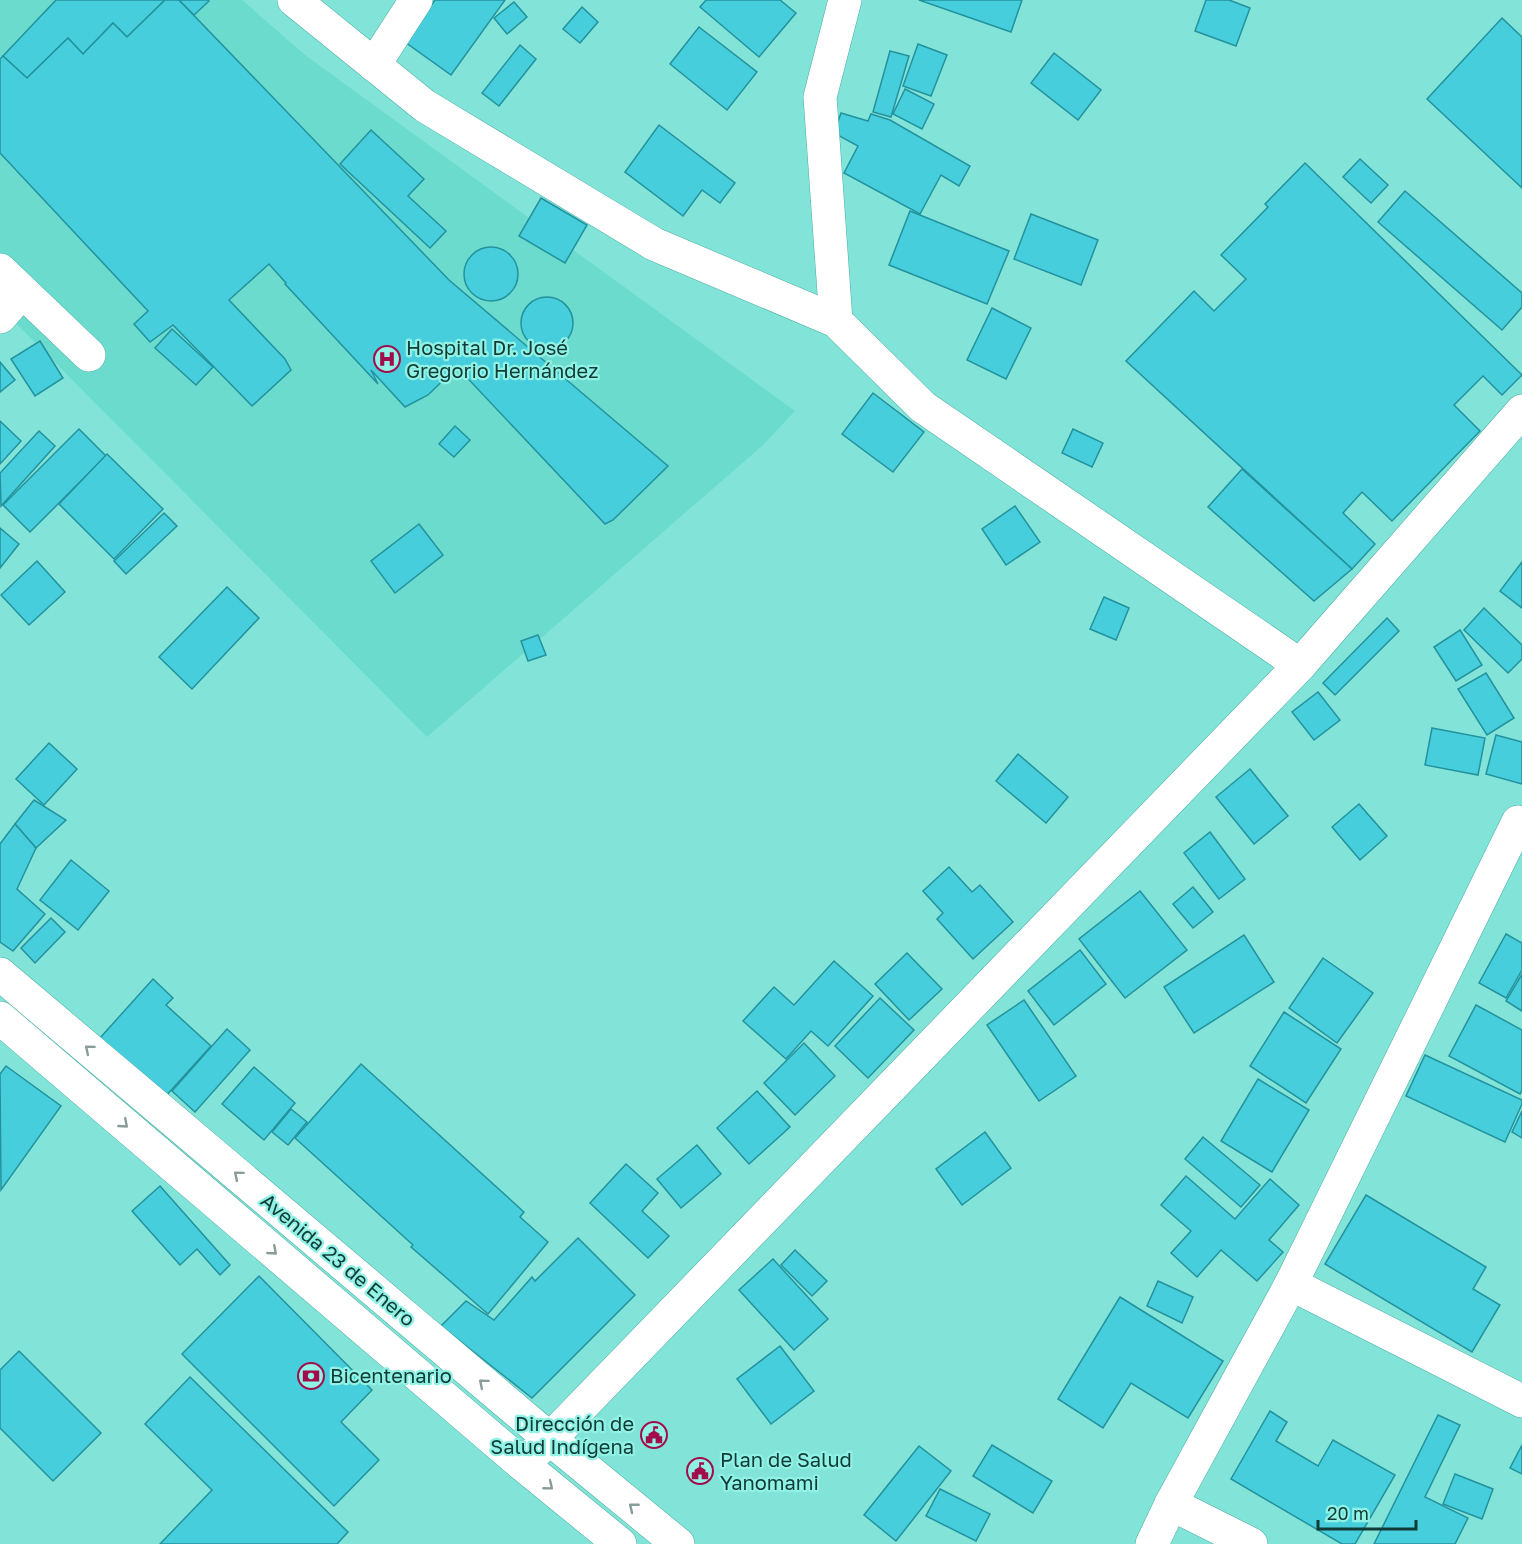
<svg xmlns="http://www.w3.org/2000/svg" width="1522" height="1544" font-family="'Golos Text',sans-serif">
<style>
.built{fill:#6adbcd}
.building{fill:#46cedc;stroke:#23929d;stroke-width:1.5}
.lines{fill:none;stroke-linecap:round;stroke-linejoin:round}
.minor-casing{stroke:#49aea2;stroke-width:34}
.secondary-casing{stroke:#49aea2;stroke-width:34}
.minor{stroke:#fff;stroke-width:33}
.secondary{stroke:#fff;stroke-width:33}
.oneway{stroke:#889d9a}
.labels{text-anchor:middle;stroke-width:4.5;stroke-linejoin:round;paint-order:stroke}
.poi-label{font-size:20px;fill:#103b36;stroke:#8ff2e5;text-anchor:start}
.street-label{font-size:20px;fill:#103b36;stroke:#8ff2e5}
</style>
<rect width="100%" height="100%" fill="#82e4d8"/>
<polygon class="built" points="0,0 242,0 305,55 795,411 762,446 427,737 0,307"/>
<g class="building">
<polygon points="56,0 165,0 127,37 113,23 83,54 68,38 27,78 3,56"/>
<polygon points="165,0 179,0 449,280 668,466 613,520 605,524 457,367 428,395 405,407 371,370 378,384 285,284 286,283 269,264 229,300 285,359 291,370 252,406 173,325 150,342 134,324 148,311 0,153 0,59 3,56 27,78 68,38 83,54 113,23 127,37"/>
<polygon points="179,0 208,0 209,1 194,15"/>
<polygon points="435,0 505,0 451,75 405,42"/>
<polygon points="706,0 780,0 796,13 759,57 700,7"/>
<polygon points="919,0 1022,0 1011,32"/>
<polygon points="1206,0 1229,0 1250,8 1236,46 1195,31"/>
<polygon points="514,2 527,17 507,34 494,18"/>
<polygon points="582,7 598,22 580,43 563,29"/>
<polygon points="1502,18 1522,37 1522,188 1427,99"/>
<polygon points="699,27 757,72 727,110 670,64"/>
<polygon points="918,44 947,55 931,96 903,86"/>
<polygon points="520,45 536,59 499,106 482,93"/>
<polygon points="890,51 909,56 891,117 873,112"/>
<polygon points="1054,53 1101,90 1078,120 1031,83"/>
<polygon points="905,89 934,104 922,129 893,114"/>
<polygon points="841,113 868,121 871,114 890,120 970,166 959,186 941,175 920,214 844,173 858,146 834,133"/>
<polygon points="659,125 735,183 720,203 702,190 683,216 625,172"/>
<polygon points="371,130 424,179 408,196 446,231 430,248 340,164"/>
<polygon points="1360,159 1388,185 1371,203 1343,177"/>
<polygon points="1305,163 1522,375 1502,395 1483,376 1454,405 1480,431 1392,521 1362,492 1343,513 1375,544 1352,569 1126,361 1194,291 1214,311 1246,279 1221,255 1268,207 1265,204"/>
<polygon points="1405,191 1522,293 1522,307 1502,330 1378,222"/>
<polygon points="541,198 587,225 565,263 519,236"/>
<polygon points="910,211 1009,251 987,304 889,265"/>
<polygon points="1031,214 1098,240 1081,285 1014,259"/>
<circle cx="491" cy="274" r="27"/>
<circle cx="547" cy="323" r="26"/>
<polygon points="992,308 1031,328 1006,379 967,360"/>
<polygon points="172,329 213,367 196,385 155,348"/>
<polygon points="40,341 63,378 35,396 11,359"/>
<polygon points="0,362 15,380 0,392"/>
<polygon points="873,393 924,432 893,472 842,434"/>
<polygon points="0,421 21,441 0,464"/>
<polygon points="455,426 470,440 454,457 439,444"/>
<polygon points="79,429 106,456 30,532 3,505"/>
<polygon points="1073,429 1103,443 1092,467 1062,453"/>
<polygon points="39,431 55,446 1,506 0,473"/>
<polygon points="107,454 163,509 114,559 59,504"/>
<polygon points="1242,469 1352,569 1314,601 1208,507"/>
<polygon points="1015,506 1040,542 1006,565 982,529"/>
<polygon points="164,513 177,526 126,574 114,561"/>
<polygon points="419,524 443,555 395,593 371,561"/>
<polygon points="0,528 19,544 0,568"/>
<polygon points="37,561 65,592 29,625 1,595"/>
<polygon points="1522,562 1522,608 1500,591"/>
<polygon points="227,587 259,618 192,689 159,657"/>
<polygon points="1104,597 1129,608 1116,640 1090,629"/>
<polygon points="1484,608 1522,645 1522,659 1508,673 1464,630"/>
<polygon points="1387,618 1399,631 1335,695 1323,683"/>
<polygon points="1460,630 1482,665 1456,681 1434,647"/>
<polygon points="538,635 546,655 528,661 521,641"/>
<polygon points="1486,673 1514,718 1487,735 1458,689"/>
<polygon points="1318,692 1340,720 1314,740 1292,712"/>
<polygon points="1432,728 1485,738 1478,775 1425,765"/>
<polygon points="1496,735 1522,742 1522,784 1486,774"/>
<polygon points="49,743 77,769 44,805 16,779"/>
<polygon points="1018,754 1068,797 1046,823 996,781"/>
<polygon points="1250,769 1288,816 1254,844 1216,797"/>
<polygon points="34,800 66,820 36,848 15,824"/>
<polygon points="1359,804 1387,836 1360,860 1332,827"/>
<polygon points="15,824 36,848 17,889 45,914 13,951 0,942 0,844"/>
<polygon points="1210,832 1245,879 1219,899 1184,853"/>
<polygon points="71,860 109,891 78,930 40,900"/>
<polygon points="949,867 972,892 980,885 1013,922 973,959 937,919 943,913 923,891"/>
<polygon points="1193,887 1213,912 1193,928 1173,904"/>
<polygon points="1140,891 1187,950 1125,998 1079,939"/>
<polygon points="51,918 65,932 35,963 21,948"/>
<polygon points="1506,934 1522,943 1522,970 1506,998 1479,983"/>
<polygon points="1244,935 1274,982 1194,1033 1164,987"/>
<polygon points="1080,950 1106,984 1054,1025 1028,991"/>
<polygon points="907,953 942,989 909,1020 875,984"/>
<polygon points="1323,958 1373,993 1337,1043 1289,1008"/>
<polygon points="834,961 873,996 828,1046 811,1031 786,1059 743,1021 774,987 794,1005"/>
<polygon points="1522,974 1522,1011 1506,1001"/>
<polygon points="153,979 173,998 166,1005 211,1046 165,1097 100,1038"/>
<polygon points="880,998 914,1030 868,1078 835,1046"/>
<polygon points="1024,1000 1076,1076 1039,1101 987,1025"/>
<polygon points="1476,1005 1522,1030 1522,1090 1520,1094 1449,1056"/>
<polygon points="1284,1012 1341,1049 1306,1103 1250,1066"/>
<polygon points="227,1029 250,1050 195,1112 172,1091"/>
<polygon points="804,1043 835,1076 795,1115 764,1083"/>
<polygon points="1425,1055 1522,1100 1522,1104 1505,1142 1406,1096"/>
<polygon points="361,1064 524,1212 520,1217 548,1242 488,1314 411,1247 413,1245 295,1138"/>
<polygon points="6,1066 61,1106 1,1190 0,1074"/>
<polygon points="254,1067 295,1103 264,1140 222,1104"/>
<polygon points="1258,1079 1309,1110 1272,1172 1221,1141"/>
<polygon points="757,1091 790,1127 749,1164 717,1128"/>
<polygon points="291,1109 307,1122 288,1145 272,1132"/>
<polygon points="1522,1111 1522,1138 1512,1132"/>
<polygon points="985,1132 1011,1168 962,1205 936,1169"/>
<polygon points="1203,1137 1260,1185 1241,1207 1185,1159"/>
<polygon points="697,1145 721,1174 681,1208 657,1179"/>
<polygon points="626,1164 658,1193 642,1211 669,1236 648,1258 590,1203"/>
<polygon points="1186,1176 1235,1219 1270,1179 1299,1205 1269,1240 1283,1252 1257,1281 1221,1250 1197,1277 1171,1253 1191,1231 1161,1205"/>
<polygon points="160,1186 230,1265 220,1275 197,1249 180,1265 132,1211"/>
<polygon points="1366,1195 1486,1267 1473,1289 1500,1305 1472,1352 1325,1264"/>
<polygon points="578,1238 635,1295 532,1398 441,1326 466,1301 494,1320 532,1277 535,1281"/>
<polygon points="795,1250 827,1281 812,1296 781,1265"/>
<polygon points="773,1259 828,1319 794,1350 739,1290"/>
<polygon points="259,1276 372,1390 341,1422 379,1460 334,1506 182,1354"/>
<polygon points="1158,1281 1193,1297 1182,1323 1147,1306"/>
<polygon points="1120,1297 1223,1361 1188,1418 1131,1383 1103,1428 1058,1399"/>
<polygon points="780,1346 814,1391 771,1424 737,1379"/>
<polygon points="19,1351 101,1433 53,1481 0,1428 0,1370"/>
<polygon points="190,1377 348,1532 337,1544 160,1544 212,1490 145,1424"/>
<polygon points="1270,1411 1287,1422 1276,1441 1318,1466 1333,1440 1395,1475 1355,1544 1342,1544 1231,1479"/>
<polygon points="1438,1415 1460,1425 1425,1497 1468,1518 1455,1544 1374,1544"/>
<polygon points="992,1445 1052,1481 1033,1513 973,1476"/>
<polygon points="1522,1445 1522,1474 1510,1468"/>
<polygon points="919,1446 951,1471 896,1541 864,1515"/>
<polygon points="1455,1474 1493,1489 1482,1519 1443,1504"/>
<polygon points="940,1489 990,1514 976,1541 926,1516"/>
</g>
<g class="lines">
<defs>
<g id="minor">
<polyline points="294,0 425,106 654,244 836,321 923,407 1300,665"/>
<polyline points="374,65 416,0"/>
<polyline points="0,270 89,355"/>
<polyline points="0,317 22,292"/>
<polyline points="836,321 820,97 845,0"/>
<polyline points="1291,1284 1522,1401"/>
<polyline points="522,1464 550,1439 1300,665 1522,411"/>
<polyline points="1171,1504 1251,1544"/>
<polyline points="1152,1544 1171,1504 1291,1284 1518,822"/>
</g>
<g id="secondary">
<polyline points="0,974 550,1439 678,1544"/>
<polyline points="0,1018 522,1464 620,1544"/>
</g>
</defs>
<use href="#minor" class="minor-casing"/>
<use href="#secondary" class="secondary-casing"/>
<use href="#minor" class="minor"/>
<use href="#secondary" class="secondary"/>
</g>
<defs><path id="oneway-chevron" d="M-2-3.5L2.5 0L-2 3.5" fill="none" stroke-width="1.6" stroke-linecap="round" stroke-linejoin="round" transform="scale(1.5)"/></defs>
<g class="oneway">
<use href="#oneway-chevron" transform="translate(89 1049) rotate(-140)"/>
<use href="#oneway-chevron" transform="translate(124 1124) rotate(41)"/>
<use href="#oneway-chevron" transform="translate(238 1175) rotate(-140)"/>
<use href="#oneway-chevron" transform="translate(273 1251) rotate(41)"/>
<use href="#oneway-chevron" transform="translate(483 1383) rotate(-140)"/>
<use href="#oneway-chevron" transform="translate(549 1486) rotate(39)"/>
<use href="#oneway-chevron" transform="translate(633 1507) rotate(-141)"/>
</g>
<defs>
<symbol id="hospital-ring" viewBox="-11 -11 22 22"><circle r="9.5" fill="#8ff2e5" stroke="#a30c4b" stroke-width="1.5"/><path d="M-5-5h3v3.5h4V-5h3V5h-3V1.5h-4V5h-3Z" fill="#a30c4b"/></symbol>
<symbol id="bank-ring" viewBox="-11 -11 22 22"><circle r="9.5" fill="#8ff2e5" stroke="#a30c4b" stroke-width="1.5"/><path d="M-6-4H6V4H-6ZM0-2.3a2.3 2.3 0 1 0 0 4.6a2.3 2.3 0 1 0 0-4.6Z" fill="#a30c4b"/></symbol>
<symbol id="civic-ring" viewBox="-11 -11 22 22"><circle r="9.5" fill="#8ff2e5" stroke="#a30c4b" stroke-width="1.5"/><path d="M-.6-6.5H3V-4.5H.6V-3L4-1V1h2V6H-6V1h2V-1L-.6-3ZM-1.2 2.5V6h2.4V2.5Z" fill="#a30c4b"/></symbol>
</defs>
<g fill-rule="evenodd">
<use href="#hospital-ring" x="372" y="344" width="30" height="30"/>
<use href="#bank-ring" x="296" y="1361" width="30" height="30"/>
<use href="#civic-ring" x="639" y="1420" width="30" height="30"/>
<use href="#civic-ring" x="685" y="1456" width="30" height="30"/>
</g>
<g class="labels">
<g class="poi-label">
<text x="406" y="355">Hospital Dr. José<tspan x="406" dy="23">Gregorio Hernández</tspan></text>
<text x="330" y="1383">Bicentenario</text>
<text x="634" y="1431" text-anchor="end">Dirección de<tspan x="634" dy="23">Salud Indígena</tspan></text>
<text x="720" y="1467">Plan de Salud<tspan x="720" dy="23">Yanomami</tspan></text>
</g>
<g class="street-label">
<text transform="translate(338 1260) rotate(40)" y="7">Avenida 23 de Enero</text>
</g>
</g>
<path d="M1318 1520v9h98v-9" fill="none" stroke="#103b36" stroke-width="3"/>
<text x="1327" y="1520" font-size="18" fill="#103b36" stroke="#8ff2e5" stroke-width="4.5" paint-order="stroke">20 m</text>
</svg>
